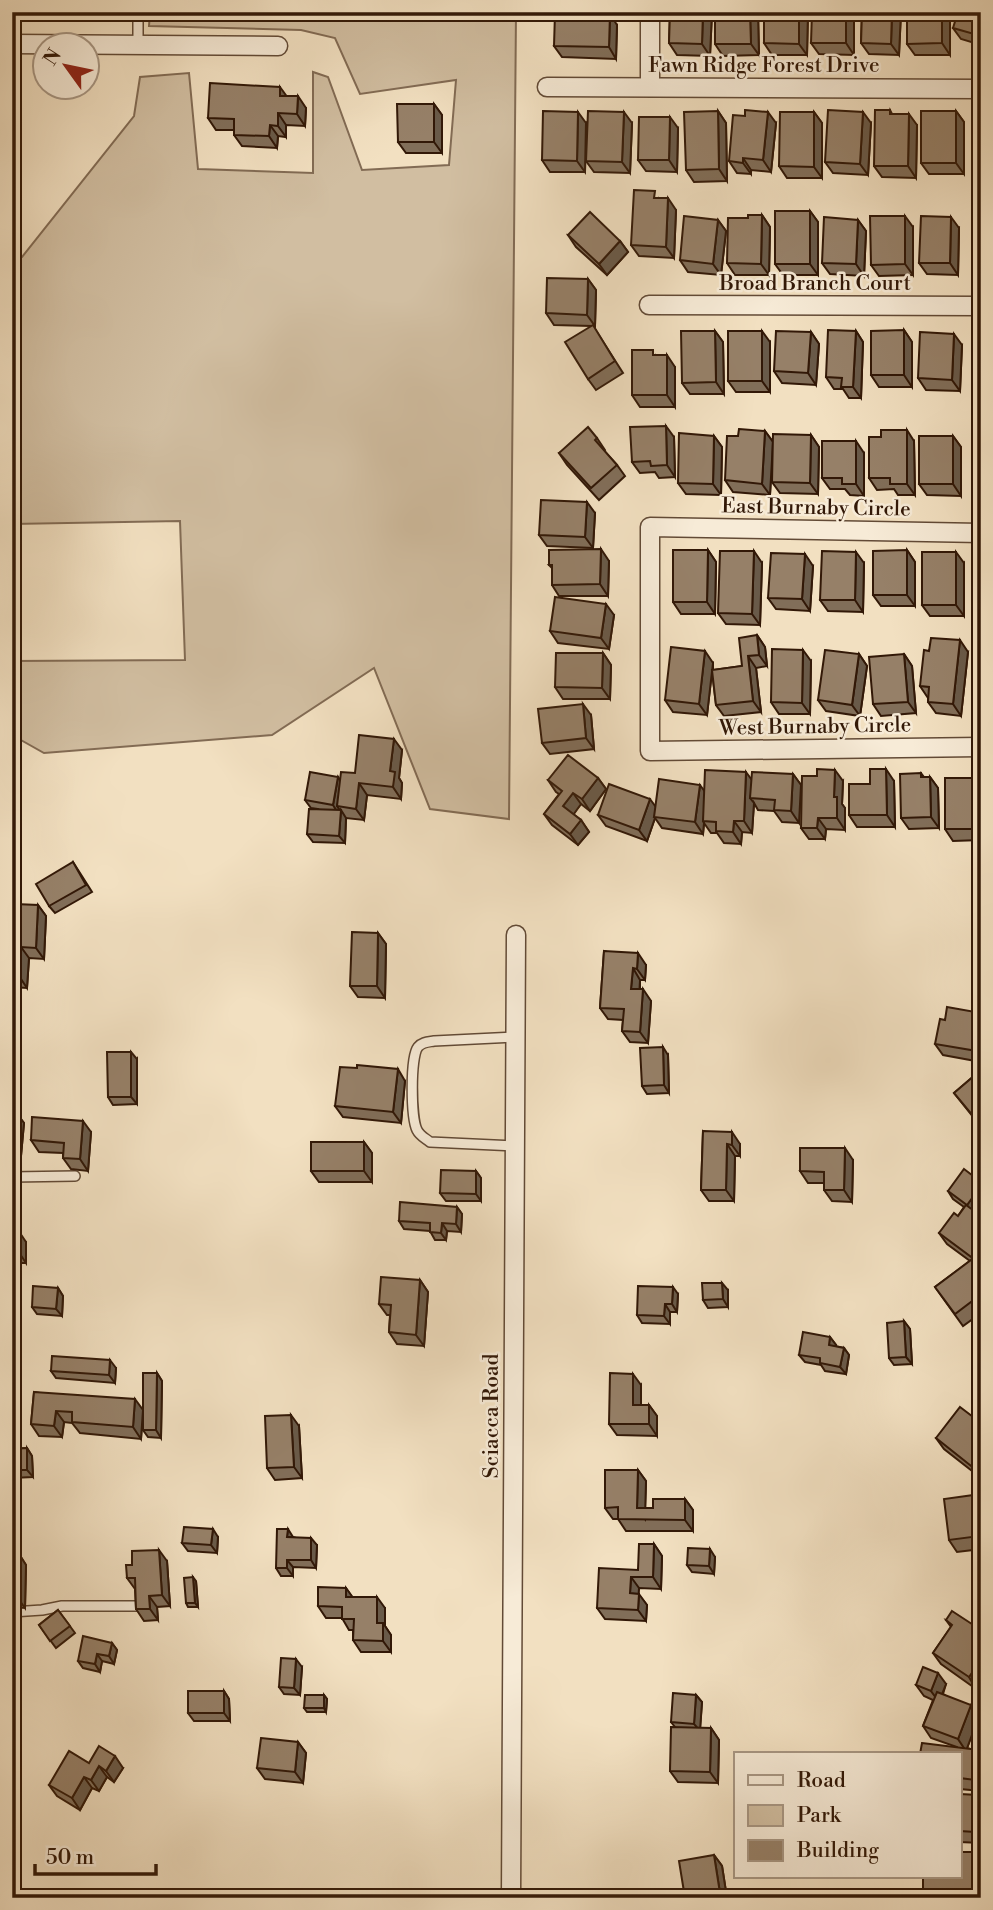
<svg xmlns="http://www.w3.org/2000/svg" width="993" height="1910" font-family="'Libre Bodoni',serif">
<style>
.green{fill:#d1bea1;stroke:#826b54;stroke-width:2}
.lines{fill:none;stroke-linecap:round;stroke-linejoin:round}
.service-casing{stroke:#624a36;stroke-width:12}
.minor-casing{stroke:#624a36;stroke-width:21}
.service{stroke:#f7ebd7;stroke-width:9}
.minor{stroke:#f7ebd7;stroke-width:18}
.wall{fill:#816e59;stroke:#321807;stroke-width:2}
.shaded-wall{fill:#695a49;stroke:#321807;stroke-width:2}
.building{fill:#968068;stroke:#321807;stroke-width:2}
.labels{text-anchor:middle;stroke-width:5;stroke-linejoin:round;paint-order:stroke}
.street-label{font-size:21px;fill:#321807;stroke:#f7ebd7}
</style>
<rect width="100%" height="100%" fill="#f2e0c1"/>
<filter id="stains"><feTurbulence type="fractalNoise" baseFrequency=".00286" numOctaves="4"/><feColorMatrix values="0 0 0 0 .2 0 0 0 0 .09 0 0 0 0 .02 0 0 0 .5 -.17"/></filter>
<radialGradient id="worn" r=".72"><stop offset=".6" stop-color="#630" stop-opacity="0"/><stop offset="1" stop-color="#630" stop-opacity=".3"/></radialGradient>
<polygon class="green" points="150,12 516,12 509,819 430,809 374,668 272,735 44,753 12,735 12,661 185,660 180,521 12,524 12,257 22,257 134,116 140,77 189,73 198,169 313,173 313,72 328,77 362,170 449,165 456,80 360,94 335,38 301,30 149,26"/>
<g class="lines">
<defs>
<g id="service">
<polyline points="138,45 138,12"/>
<path d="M515,1146L430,1142C425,1138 420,1136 417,1130C411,1118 410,1057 418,1047C422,1042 428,1042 434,1041L516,1037"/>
<polyline points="12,1177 75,1176"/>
<polyline points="12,1612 42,1610 62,1606 139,1606"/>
</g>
<g id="minor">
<polyline points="650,12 650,87"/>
<polyline points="12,44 278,46"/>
<polyline points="547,87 981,89"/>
<polyline points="649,305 981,306"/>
<polyline points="981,533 650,527 650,751 981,747"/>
<polyline points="511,1898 516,935"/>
</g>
</defs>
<use href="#service" class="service-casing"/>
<use href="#minor" class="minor-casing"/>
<use href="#service" class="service"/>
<use href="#minor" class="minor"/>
</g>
<g class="wall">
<polygon points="670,12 712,12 710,56 677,55 669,43"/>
<polygon points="715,12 758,12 759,55 723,56 715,44"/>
<polygon points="808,12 807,55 772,55 764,43"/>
<polygon points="854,12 854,55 819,54 811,43"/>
<polygon points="862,12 901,12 899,55 869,54 861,43"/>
<polygon points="950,12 950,55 915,55 907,44"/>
<polygon points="981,12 981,45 961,39 953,28"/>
<polygon points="617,25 616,59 562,57 554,46"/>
<polygon points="287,96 306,108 305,126 286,125 286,137 278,136 277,148 242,146 234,135 234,130 216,130 208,118"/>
<polygon points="434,104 442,115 442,153 406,153 398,142"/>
<polygon points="890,110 892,114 917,125 916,178 882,177 874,166"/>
<polygon points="718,111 726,123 727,181 694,182 686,170"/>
<polygon points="956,111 964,122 964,174 929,174 921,163"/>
<polygon points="814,112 822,123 822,178 787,178 779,166"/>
<polygon points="586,123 585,172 550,172 542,160"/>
<polygon points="632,123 630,173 594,172 586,161"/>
<polygon points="776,123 771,172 751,170 751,174 737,173 729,161"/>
<polygon points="871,123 868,175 833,173 825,162"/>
<polygon points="678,128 677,172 646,171 638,160"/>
<polygon points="659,198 676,210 674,258 639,256 631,245"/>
<polygon points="810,211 818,222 818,275 783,275 775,264"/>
<polygon points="762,215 770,227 769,275 735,275 727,263 748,218"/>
<polygon points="718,220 726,231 721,275 688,272 680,260"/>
<polygon points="858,220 866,231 864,276 830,274 822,263"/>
<polygon points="913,227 913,275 879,276 871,265"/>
<polygon points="959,228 958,275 927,274 919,263"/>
<polygon points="568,235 620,241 628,252 607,275 576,247"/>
<polygon points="588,279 596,290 595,326 593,326 623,373 596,390 588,379 591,326 554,325 546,313"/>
<polygon points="904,330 912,342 912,387 879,387 871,375"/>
<polygon points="715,331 723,342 724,394 690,394 682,383"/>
<polygon points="856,331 863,342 861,398 849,398 843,389 834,389 826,377"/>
<polygon points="811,332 819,344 816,385 782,383 774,371"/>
<polygon points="770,342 770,392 736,392 728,381"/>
<polygon points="962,345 960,391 926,390 918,378"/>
<polygon points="656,355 675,367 675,407 640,407 632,395"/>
<polygon points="765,431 773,442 770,495 733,492 725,480"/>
<polygon points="811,435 819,447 818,494 780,493 772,482"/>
<polygon points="714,436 722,447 721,495 686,494 678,483"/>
<polygon points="953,436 961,447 961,496 927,495 919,484"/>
<polygon points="674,437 675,477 659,478 655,472 640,473 632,462"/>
<polygon points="597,438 605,450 604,451 617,465 625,476 599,500 567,465 559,453"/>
<polygon points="914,441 915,495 898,495 894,489 877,490 869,478"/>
<polygon points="864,453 864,496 850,495 845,489 830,489 822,478"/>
<polygon points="595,513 593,548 547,546 539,535"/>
<polygon points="708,550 716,562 715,614 681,614 673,602"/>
<polygon points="907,550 915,562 915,606 881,606 873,595"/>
<polygon points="609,561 608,596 559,596 552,585 552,568 549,565"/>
<polygon points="762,563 760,625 726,624 718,613"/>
<polygon points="864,563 863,612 828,611 820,600"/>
<polygon points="964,563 964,616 930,616 922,605"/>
<polygon points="813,566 810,611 776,609 768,598"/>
<polygon points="614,615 609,649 558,643 550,631"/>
<polygon points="757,635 765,647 767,666 756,668 761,712 724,716 716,705 712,671 707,715 673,712 665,700 713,663 713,670 742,666"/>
<polygon points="968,652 961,716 936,713 928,702 928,698 920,686"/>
<polygon points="603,653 611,665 610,699 563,699 555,687"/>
<polygon points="859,654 867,666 860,716 826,711 818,700"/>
<polygon points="904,654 912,666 916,713 881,716 873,704"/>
<polygon points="811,661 810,714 779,714 771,702"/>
<polygon points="591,715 594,749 550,754 542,743"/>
<polygon points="402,750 399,778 402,783 401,799 367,795 364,820 346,818 345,843 313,842 307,834 318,809 311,808 305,800 338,777 340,781"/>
<polygon points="921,773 924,777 930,777 938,788 939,828 909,829 901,818"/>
<polygon points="793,774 801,785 799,823 782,822 774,811 758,810 754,803 752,833 742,832 741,844 724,843 717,833 711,833 704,823 703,834 662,828 655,818 647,841 606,826 598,815 655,807 704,791 751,779"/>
<polygon points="598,778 606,789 590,811 581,804 573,814 581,820 589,832 578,845 552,825 544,814 559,794 556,792 548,780"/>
<polygon points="979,778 981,780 981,840 953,841 945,829"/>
<polygon points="843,781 842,804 845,808 845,830 826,829 825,839 809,839 801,828"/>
<polygon points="894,781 895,827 857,827 849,815 870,784"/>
<polygon points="73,862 92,892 55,913 49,906"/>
<polygon points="38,905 46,916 44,959 29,958 27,988 12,987 12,919"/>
<polygon points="378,933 386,944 385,998 358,997 350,986"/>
<polygon points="604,951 646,965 645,980 640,980 640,989 651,1001 648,1043 630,1042 622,1031 623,1020 608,1019 600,1008"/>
<polygon points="981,1013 981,1062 943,1055 935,1044"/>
<polygon points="668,1055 669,1093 647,1094 642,1086"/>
<polygon points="137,1059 137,1104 113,1105 108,1097"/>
<polygon points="981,1070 981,1127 954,1093"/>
<polygon points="405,1081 401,1123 343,1117 335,1106"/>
<polygon points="12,1108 24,1123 21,1156 12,1155"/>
<polygon points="703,1131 740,1144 740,1156 735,1156 734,1201 709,1201 701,1190"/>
<polygon points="91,1132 88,1171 71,1169 63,1158 63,1153 39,1152 31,1140"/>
<polygon points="364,1142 372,1153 372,1182 319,1182 311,1171"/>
<polygon points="853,1160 852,1202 832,1201 824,1190 824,1183 808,1183 800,1171"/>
<polygon points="476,1171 481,1178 481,1201 446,1201 440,1193"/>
<polygon points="981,1182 981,1201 974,1210 981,1216 981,1269 974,1265 981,1273 981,1313 963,1326 935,1287 970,1261 947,1244 939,1233 958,1216 964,1207 953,1199 948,1191"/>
<polygon points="457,1207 462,1214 461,1232 447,1231 446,1240 435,1240 430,1231 404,1229 399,1221"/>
<polygon points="12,1230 26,1242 26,1263 17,1263 17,1273 12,1273"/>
<polygon points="420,1280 428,1292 424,1346 397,1344 389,1332 390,1315 387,1315 379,1304"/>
<polygon points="58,1288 63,1296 62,1316 37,1314 32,1307"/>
<polygon points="728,1290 728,1307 708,1308 703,1300"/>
<polygon points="678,1294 677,1312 670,1312 670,1324 642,1323 637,1315"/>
<polygon points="904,1321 910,1329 912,1364 894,1365 889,1358"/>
<polygon points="830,1337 836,1345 835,1346 844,1348 849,1355 846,1374 825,1371 821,1365 805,1362 799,1355"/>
<polygon points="116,1368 115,1383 56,1378 51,1371"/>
<polygon points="157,1373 162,1381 161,1438 148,1437 143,1430"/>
<polygon points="641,1385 641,1405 649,1405 657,1416 657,1436 617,1435 609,1424"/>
<polygon points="34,1392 143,1410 141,1439 80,1433 72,1423 64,1422 62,1437 39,1436 31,1424"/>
<polygon points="981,1423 981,1478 944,1449 936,1438"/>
<polygon points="299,1426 302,1478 275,1480 267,1468"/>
<polygon points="27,1448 32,1456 33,1477 12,1478 12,1449"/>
<polygon points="638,1470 646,1481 645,1508 653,1508 685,1499 693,1510 693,1531 626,1531 618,1519 613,1519 605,1508"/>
<polygon points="981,1494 981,1549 957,1552 949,1540"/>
<polygon points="218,1537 217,1553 188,1551 182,1543"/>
<polygon points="293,1537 317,1545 316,1568 293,1567 293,1576 281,1576 276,1568"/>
<polygon points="654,1544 662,1556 661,1589 639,1588 638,1594 647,1605 646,1621 605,1619 597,1608 638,1570"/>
<polygon points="12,1554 19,1554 26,1565 25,1608 12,1607"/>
<polygon points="715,1557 714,1574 692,1572 687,1565"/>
<polygon points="167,1561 170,1606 157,1607 158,1620 144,1621 136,1609 135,1589 127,1578"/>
<polygon points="196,1581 198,1607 188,1607 186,1603"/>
<polygon points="346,1588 352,1597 385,1608 385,1626 391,1635 391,1652 361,1652 353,1640 353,1630 349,1630 342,1618 326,1618 318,1606"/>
<polygon points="58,1610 75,1633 56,1648 39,1625"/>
<polygon points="946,1620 981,1630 981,1683 976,1689 941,1664 933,1653 951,1627"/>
<polygon points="112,1643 117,1650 114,1664 102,1661 100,1672 83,1668 78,1661"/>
<polygon points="302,1667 300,1695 284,1694 279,1687"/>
<polygon points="946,1684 943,1694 979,1716 967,1748 981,1752 981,1791 960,1789 960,1754 957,1747 931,1738 923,1726 933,1700 924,1696 916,1685"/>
<polygon points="224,1691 229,1699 230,1721 194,1721 188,1713"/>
<polygon points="324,1695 327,1699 326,1712 307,1712 304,1708"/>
<polygon points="696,1695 702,1702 700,1728 711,1728 719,1740 718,1783 678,1782 670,1771 675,1727 671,1722"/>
<polygon points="298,1742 306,1753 303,1783 265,1779 257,1768"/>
<polygon points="89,1763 123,1768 114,1782 107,1777 99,1791 92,1788 80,1810 57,1796 49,1785"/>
<polygon points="960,1794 981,1800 981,1843 960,1842"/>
<polygon points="978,1852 981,1856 981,1898 926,1898 923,1894"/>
<polygon points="714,1855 722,1866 727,1898 685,1898"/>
</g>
<g class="shaded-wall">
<polygon points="703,12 712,12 710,56 702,44"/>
<polygon points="750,12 758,12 759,55 751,44"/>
<polygon points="799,12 808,12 807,55 799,44"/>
<polygon points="846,12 854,12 854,55 846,43"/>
<polygon points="892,12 901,12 899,55 891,44"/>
<polygon points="942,12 950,12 950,55 942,43"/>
<polygon points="610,14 617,25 616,59 609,47"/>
<polygon points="280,87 288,98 280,96"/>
<polygon points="298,96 306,108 305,126 297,114"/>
<polygon points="434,104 442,115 442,153 434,142"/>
<polygon points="718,111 726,123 727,181 719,169"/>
<polygon points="956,111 964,122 964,174 956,163"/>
<polygon points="578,112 586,123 585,172 577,161"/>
<polygon points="624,112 632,123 630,173 622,162"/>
<polygon points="768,112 776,123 771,172 763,160"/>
<polygon points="814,112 822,123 822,178 814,167"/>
<polygon points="863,112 871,123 868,175 860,164"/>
<polygon points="278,113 286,125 286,137 278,126"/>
<polygon points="909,114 917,125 916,178 908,166"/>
<polygon points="670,117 678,128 677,172 669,160"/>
<polygon points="270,125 278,136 277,148 269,136"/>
<polygon points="743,158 751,170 751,174 743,163"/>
<polygon points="668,198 676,210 674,258 666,247"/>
<polygon points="810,211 818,222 818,275 810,264"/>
<polygon points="762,215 770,227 769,275 761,264"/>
<polygon points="905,216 913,227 913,275 905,264"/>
<polygon points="951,217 959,228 958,275 950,263"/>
<polygon points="718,220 726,231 721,275 713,264"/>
<polygon points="858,220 866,231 864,276 856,264"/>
<polygon points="620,241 628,252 607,275 599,264"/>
<polygon points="588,279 596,290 595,326 587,315"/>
<polygon points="904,330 912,342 912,387 904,375"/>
<polygon points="715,331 723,342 724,394 716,382"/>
<polygon points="762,331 770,342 770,392 762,381"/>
<polygon points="856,331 863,342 861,398 853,387"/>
<polygon points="811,332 819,344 816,385 808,373"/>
<polygon points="954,334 962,345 960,391 952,380"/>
<polygon points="667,355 675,367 675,407 667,395"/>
<polygon points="666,426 674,437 675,477 667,465"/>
<polygon points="907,430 914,441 915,495 907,484"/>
<polygon points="765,431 773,442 770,495 762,484"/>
<polygon points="811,435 819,447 818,494 810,483"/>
<polygon points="714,436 722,447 721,495 713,484"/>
<polygon points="953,436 961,447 961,496 953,484"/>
<polygon points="856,441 864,453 864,496 856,484"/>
<polygon points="587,502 595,513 593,548 585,537"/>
<polygon points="601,549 609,561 608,596 600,584"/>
<polygon points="708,550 716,562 715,614 707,602"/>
<polygon points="907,550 915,562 915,606 907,595"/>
<polygon points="754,551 762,563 760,625 752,614"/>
<polygon points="856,552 864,563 863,612 855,600"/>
<polygon points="956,552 964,563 964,616 956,605"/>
<polygon points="805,554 813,566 810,611 802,599"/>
<polygon points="606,604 614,615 609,649 601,638"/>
<polygon points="757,635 765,647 767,666 759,655"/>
<polygon points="960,640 968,652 961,716 953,704"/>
<polygon points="803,650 811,661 810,714 802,703"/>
<polygon points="705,651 713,663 707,715 699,704"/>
<polygon points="603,653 611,665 610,699 602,688"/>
<polygon points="859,654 867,666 860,716 852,705"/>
<polygon points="904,654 912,666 916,713 908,702"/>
<polygon points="748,656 756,668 761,712 753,701"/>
<polygon points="583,704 591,715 594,749 586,738"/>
<polygon points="394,739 402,750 399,778 402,783 401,799 393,787 390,771"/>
<polygon points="886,769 894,781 895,827 887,815"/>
<polygon points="835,770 843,781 842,804 845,808 845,830 837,818 834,797"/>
<polygon points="746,772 754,783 750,798 754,803 752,833 744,821"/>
<polygon points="793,774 801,785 799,823 791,811"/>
<polygon points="338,777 343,785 337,806 339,809 338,813 333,805"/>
<polygon points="930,777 938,788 939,828 931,817"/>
<polygon points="598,778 606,789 590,811 582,799"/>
<polygon points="979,778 981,780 981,831 979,829"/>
<polygon points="359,783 367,795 364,820 356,809"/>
<polygon points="700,785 708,796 703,821 704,823 703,834 695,822"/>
<polygon points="573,793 581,804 571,818 563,806"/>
<polygon points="650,799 658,810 654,817 655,818 647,841 639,830"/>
<polygon points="341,810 346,818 345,843 339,836"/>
<polygon points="818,818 826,829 825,839 817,828"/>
<polygon points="581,820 589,832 578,845 570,834"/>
<polygon points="734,821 742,832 741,844 733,832"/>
<polygon points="38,905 46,916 44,959 36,948"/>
<polygon points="378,933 386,944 385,998 377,986"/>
<polygon points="21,947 29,958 27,988 19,976"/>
<polygon points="638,953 646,965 645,980 637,969"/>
<polygon points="633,968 640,980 639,1000 631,989"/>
<polygon points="643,989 651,1001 648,1043 640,1032"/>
<polygon points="981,1028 981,1057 977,1051"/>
<polygon points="12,1041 15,1046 14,1067 12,1065"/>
<polygon points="663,1047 668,1055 669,1093 664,1085"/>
<polygon points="131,1052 137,1059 137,1104 131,1097"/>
<polygon points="398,1069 405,1081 401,1123 393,1112"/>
<polygon points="13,1108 24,1123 21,1156 12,1143"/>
<polygon points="83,1121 91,1132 88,1171 80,1159"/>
<polygon points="732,1132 740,1144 740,1156 732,1145"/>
<polygon points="364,1142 372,1153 372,1182 364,1171"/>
<polygon points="727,1144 735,1156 734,1201 726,1190"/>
<polygon points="845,1148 853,1160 852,1202 844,1190"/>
<polygon points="476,1171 481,1178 481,1201 476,1194"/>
<polygon points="981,1186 981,1201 972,1213 967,1205"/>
<polygon points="457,1207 462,1214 461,1232 456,1224"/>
<polygon points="442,1223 447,1231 446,1240 441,1233"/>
<polygon points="18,1230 26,1242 26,1263 18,1251"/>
<polygon points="981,1250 981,1269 974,1259"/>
<polygon points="12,1256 17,1263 17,1273 12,1266"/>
<polygon points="420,1280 428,1292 424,1346 416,1335"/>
<polygon points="722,1283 728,1290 728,1307 723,1299"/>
<polygon points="673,1287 678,1294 677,1312 672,1304"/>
<polygon points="58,1288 63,1296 62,1316 56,1309"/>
<polygon points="665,1304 670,1312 670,1324 664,1316"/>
<polygon points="904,1321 910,1329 912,1364 906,1357"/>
<polygon points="830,1337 836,1345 834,1353 829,1345"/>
<polygon points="844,1348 849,1355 846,1374 840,1367"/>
<polygon points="110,1360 116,1368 115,1383 109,1375"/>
<polygon points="157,1373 162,1381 161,1438 156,1430"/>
<polygon points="633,1374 641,1385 641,1416 633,1405"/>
<polygon points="135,1399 143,1410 141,1439 133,1427"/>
<polygon points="649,1405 657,1416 657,1436 649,1424"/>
<polygon points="56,1411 64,1422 62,1437 54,1426"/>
<polygon points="291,1415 299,1426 302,1478 294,1467"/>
<polygon points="27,1448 32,1456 33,1477 27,1470"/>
<polygon points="638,1470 646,1481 645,1519 637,1508"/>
<polygon points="685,1499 693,1510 693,1531 685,1520"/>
<polygon points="978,1517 981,1521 981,1537 980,1536"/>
<polygon points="213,1529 218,1537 217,1553 211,1545"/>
<polygon points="288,1529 293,1537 287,1537"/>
<polygon points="311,1538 317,1545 316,1568 311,1560"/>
<polygon points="654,1544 662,1556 661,1589 653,1577"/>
<polygon points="710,1549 715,1557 714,1574 709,1566"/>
<polygon points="159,1550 167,1561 170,1606 162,1595"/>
<polygon points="19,1554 26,1565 25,1608 17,1597"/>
<polygon points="287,1560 293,1567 293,1576 287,1568"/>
<polygon points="193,1577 196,1581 198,1607 195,1603"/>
<polygon points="631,1577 639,1588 638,1605 630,1593"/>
<polygon points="346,1588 354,1599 346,1597"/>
<polygon points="639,1594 647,1605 646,1621 638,1610"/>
<polygon points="149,1596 157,1607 158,1620 150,1609"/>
<polygon points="377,1597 385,1608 385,1626 391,1635 391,1652 383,1641 377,1623"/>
<polygon points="112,1643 117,1650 114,1664 109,1656"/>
<polygon points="97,1654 102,1661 100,1672 95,1664"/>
<polygon points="296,1659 302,1667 300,1695 294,1688"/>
<polygon points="981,1660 981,1683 976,1689 969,1677"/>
<polygon points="938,1673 946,1684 939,1702 931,1691"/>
<polygon points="224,1691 229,1699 230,1721 224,1713"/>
<polygon points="324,1695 327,1699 326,1712 324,1708"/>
<polygon points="696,1695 702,1702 700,1731 694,1724"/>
<polygon points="971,1705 979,1716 966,1751 958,1739"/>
<polygon points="711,1728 719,1740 718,1783 710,1772"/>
<polygon points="298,1742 306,1753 303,1783 295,1772"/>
<polygon points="979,1750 981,1752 981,1788 975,1780"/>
<polygon points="115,1756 123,1768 114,1782 106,1771"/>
<polygon points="99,1766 107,1777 99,1791 91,1780"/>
<polygon points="84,1777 92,1788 80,1810 72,1798"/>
<polygon points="978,1795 981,1800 981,1840 975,1832"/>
<polygon points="978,1852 981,1856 981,1898 977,1894"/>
<polygon points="714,1855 722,1866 727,1898 723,1898 720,1893"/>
</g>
<g class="building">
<polygon points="670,12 703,12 702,44 669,43"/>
<polygon points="715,12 750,12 751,44 715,44"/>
<polygon points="764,12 799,12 799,44 764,43"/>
<polygon points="812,12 846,12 846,43 811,43"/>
<polygon points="862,12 892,12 891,44 861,43"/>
<polygon points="907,12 942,12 942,43 907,44"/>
<polygon points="958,12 981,12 981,36 953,28"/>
<polygon points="555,13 610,14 609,47 554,46"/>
<polygon points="210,83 280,87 280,96 298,96 297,114 278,113 278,126 270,125 269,136 234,135 234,119 208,118"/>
<polygon points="397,104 434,104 434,142 398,142"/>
<polygon points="745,110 768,112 763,160 743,158 743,163 729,161 733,115 745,116"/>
<polygon points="828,110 863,112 860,164 825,162"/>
<polygon points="875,110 890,110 890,114 909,114 908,166 874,166"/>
<polygon points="543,111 578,112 577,161 542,160"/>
<polygon points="588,111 624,112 622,162 586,161"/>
<polygon points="718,111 719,169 686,170 684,112"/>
<rect x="921" y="111" width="35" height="52"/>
<polygon points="780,112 814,112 814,167 779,166"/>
<polygon points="639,117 670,117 669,160 638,160"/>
<polygon points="634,190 655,191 654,198 668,198 666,247 631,245"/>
<rect x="775" y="211" width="35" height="53"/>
<polygon points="590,212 620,241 599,264 568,235"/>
<polygon points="748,215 762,215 761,264 727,263 728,218 748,218"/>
<polygon points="684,216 718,220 713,264 680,260"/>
<polygon points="870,216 905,216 905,264 871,265"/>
<polygon points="921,216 951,217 950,263 919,263"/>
<polygon points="824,217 858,220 856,264 822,263"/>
<polygon points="547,278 588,279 587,315 546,313"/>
<polygon points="593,325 615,361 588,379 565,342"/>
<polygon points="828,330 856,331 853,387 841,387 842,378 826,377"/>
<polygon points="904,330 904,375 871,375 871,331"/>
<polygon points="681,331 715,331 716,382 682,383"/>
<rect x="728" y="331" width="34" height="50"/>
<polygon points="776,331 811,332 808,373 774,371"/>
<polygon points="920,332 954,334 952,380 918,378"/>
<polygon points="632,350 653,350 653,355 667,355 667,395 632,395"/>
<polygon points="666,426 667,465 651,466 650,461 632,462 630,427"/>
<polygon points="588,427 597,438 595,440 617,465 591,488 559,453"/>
<polygon points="739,429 765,431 762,484 725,480 727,436 738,436"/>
<polygon points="881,430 907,430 907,484 890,484 890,478 869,478 869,437 881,437"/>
<polygon points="679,433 714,436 713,484 678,483"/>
<polygon points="773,434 811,435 810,483 772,482"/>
<rect x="919" y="436" width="34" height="48"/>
<polygon points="822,441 856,441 856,484 842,484 842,478 822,478"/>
<polygon points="541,500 587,502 585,537 539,535"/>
<polygon points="601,549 600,584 552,585 552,565 549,565 549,550"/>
<polygon points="673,550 708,550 707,602 673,602"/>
<polygon points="907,550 907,595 873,595 873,551"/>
<polygon points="720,551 754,551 752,614 718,613"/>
<polygon points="822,551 856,552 855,600 820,600"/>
<rect x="922" y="552" width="34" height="53"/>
<polygon points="771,553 805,554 802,599 768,598"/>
<polygon points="555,597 606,604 601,638 550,631"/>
<polygon points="757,635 759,655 748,656 753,701 716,705 712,670 742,666 739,638"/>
<polygon points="931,638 960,640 953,704 928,702 929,687 920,686 924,650 929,651"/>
<polygon points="671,647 705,651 699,704 665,700"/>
<polygon points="772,649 803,650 802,703 771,702"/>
<polygon points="825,650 859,654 852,705 818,700"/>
<polygon points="556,653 603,653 602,688 555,687"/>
<polygon points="904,654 908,702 873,704 869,657"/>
<polygon points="583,704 586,738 542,743 538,709"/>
<polygon points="359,735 394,739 390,771 395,772 393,787 359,783 356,809 337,806 341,772 355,773"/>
<polygon points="568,755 598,778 582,799 573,793 563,806 581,820 570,834 544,814 562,791 548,780"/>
<polygon points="817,769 835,770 834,797 837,797 837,818 818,818 817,828 801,828 802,776 817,776"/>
<polygon points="870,769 886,769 887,815 849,815 849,784 870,784"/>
<polygon points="705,770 746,772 744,821 734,821 733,832 716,831 716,822 703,821"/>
<polygon points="310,772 338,777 333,805 305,800"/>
<polygon points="752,772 793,774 791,811 774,810 775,800 750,798"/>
<polygon points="921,773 921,777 930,777 931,817 901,818 900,774"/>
<rect x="945" y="778" width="34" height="51"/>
<polygon points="659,779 700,785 695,822 654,817"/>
<polygon points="609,784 650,799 639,830 598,815"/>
<polygon points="309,809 341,810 339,836 307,834"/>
<polygon points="73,862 86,885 49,906 36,884"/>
<polygon points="15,904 38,905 36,948 21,947 19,976 12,976 12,919 14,919"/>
<polygon points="352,932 378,933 377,986 350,986"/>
<polygon points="604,951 638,953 637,969 633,968 631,989 643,989 640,1032 622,1031 624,1009 600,1008"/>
<polygon points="947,1007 981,1013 981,1028 977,1051 935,1044 940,1019 945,1020"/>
<polygon points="663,1047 664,1085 642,1086 640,1048"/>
<polygon points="107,1052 131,1052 131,1097 108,1097"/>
<polygon points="357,1065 398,1069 393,1112 335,1106 340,1067 357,1068"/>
<polygon points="981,1070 981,1120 978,1122 954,1093"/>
<polygon points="32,1117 83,1121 80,1159 63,1158 64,1143 31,1140"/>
<polygon points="703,1131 732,1132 732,1145 727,1144 726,1190 701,1190"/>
<rect x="311" y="1142" width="53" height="29"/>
<polygon points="800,1148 845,1148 844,1190 824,1190 824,1172 800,1171"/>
<polygon points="964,1169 981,1182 981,1186 967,1205 948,1191"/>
<polygon points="441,1170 476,1171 476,1194 440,1193"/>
<polygon points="400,1202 457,1207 456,1224 442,1223 441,1233 430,1232 430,1223 399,1221"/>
<polygon points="966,1205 981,1216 981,1250 974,1259 939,1233 954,1213 958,1216"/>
<rect x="12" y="1230" width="6" height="21"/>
<polygon points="971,1260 981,1273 981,1307 975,1299 955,1314 935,1287"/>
<polygon points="381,1277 420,1280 416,1335 389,1332 391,1305 379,1304"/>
<polygon points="702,1283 722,1283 723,1299 703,1300"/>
<polygon points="33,1286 58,1288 56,1309 32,1307"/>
<polygon points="638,1286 673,1287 672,1304 665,1304 664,1316 637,1315"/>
<polygon points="904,1321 906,1357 889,1358 887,1323"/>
<polygon points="803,1332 830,1337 829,1345 844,1348 840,1367 820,1363 820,1358 799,1355"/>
<polygon points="52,1356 110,1360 109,1375 51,1371"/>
<polygon points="143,1373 157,1373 156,1430 143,1430"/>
<polygon points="610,1373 633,1374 633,1405 649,1405 649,1424 609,1424"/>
<polygon points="34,1392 135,1399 133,1427 72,1422 72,1412 56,1411 54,1426 31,1424"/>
<polygon points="960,1407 981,1423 980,1473 936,1438"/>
<polygon points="291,1415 294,1467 267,1468 265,1416"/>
<polygon points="27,1448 27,1470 12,1470 12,1449"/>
<polygon points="605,1470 638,1470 637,1508 653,1508 653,1499 685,1499 685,1520 618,1519 618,1507 605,1508"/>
<polygon points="981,1494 981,1516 978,1517 980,1536 949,1540 944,1499"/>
<polygon points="184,1527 213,1529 211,1545 182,1543"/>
<polygon points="277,1529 288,1529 287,1537 311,1538 311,1560 287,1560 287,1568 276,1568"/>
<polygon points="639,1544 654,1544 653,1577 631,1577 630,1593 639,1594 638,1610 597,1608 599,1568 638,1570"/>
<polygon points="688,1548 710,1549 709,1566 687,1565"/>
<polygon points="159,1550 162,1595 149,1596 150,1609 136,1609 135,1578 127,1578 126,1565 132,1565 132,1551"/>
<polygon points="12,1554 19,1554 17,1597 12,1596"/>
<polygon points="193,1577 195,1603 186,1603 184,1578"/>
<polygon points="318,1587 346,1588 346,1597 377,1597 377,1623 383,1623 383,1641 353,1640 354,1619 342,1619 342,1607 318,1606"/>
<polygon points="58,1610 70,1626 50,1641 39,1625"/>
<polygon points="952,1611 981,1630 981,1660 969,1677 933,1653 952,1625 946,1620"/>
<polygon points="83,1636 112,1643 109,1656 97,1654 95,1664 78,1661"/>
<polygon points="281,1658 296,1659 294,1688 279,1687"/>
<polygon points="923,1667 938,1673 931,1691 916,1685"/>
<rect x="188" y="1691" width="36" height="22"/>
<polygon points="937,1692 971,1705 958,1739 923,1726"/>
<polygon points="673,1693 696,1695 694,1724 671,1722"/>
<polygon points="305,1695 324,1695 324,1708 304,1708"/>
<polygon points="671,1727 711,1728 710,1772 670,1771"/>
<polygon points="261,1738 298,1742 295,1772 257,1768"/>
<polygon points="922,1743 979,1750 975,1780 960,1778 960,1754 920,1754"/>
<polygon points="99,1746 115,1756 106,1771 99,1766 91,1780 84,1777 72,1798 49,1785 69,1751 89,1763"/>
<polygon points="960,1794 978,1795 975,1832 960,1831"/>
<polygon points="960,1852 978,1852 977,1894 923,1894 923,1877 960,1877"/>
<polygon points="714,1855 720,1893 685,1898 679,1861"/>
</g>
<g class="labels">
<g class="street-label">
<text x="764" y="72">Fawn Ridge Forest Drive</text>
<text x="815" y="290">Broad Branch Court</text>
<text transform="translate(816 507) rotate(1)" y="7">East Burnaby Circle</text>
<text transform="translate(815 726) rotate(-1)" y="7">West Burnaby Circle</text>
<text transform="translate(491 1416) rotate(-90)" y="7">Sciacca Road</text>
</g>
</g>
<rect width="993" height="1910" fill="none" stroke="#f2e0c1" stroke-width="42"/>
<rect x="14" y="14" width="965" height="1882" fill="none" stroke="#321807" stroke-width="3.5"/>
<rect x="21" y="21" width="951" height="1868" fill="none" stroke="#321807" stroke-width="2"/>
<rect x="734" y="1752" width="228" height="126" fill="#f7ebd7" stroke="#a89784" stroke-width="2"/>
<rect x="748" y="1775" width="35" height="10" fill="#f7ebd7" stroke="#a89784" stroke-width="2"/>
<text x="797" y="1787" font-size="21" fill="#321807">Road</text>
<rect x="748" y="1805" width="35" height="21" fill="#d1bea1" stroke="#a89784" stroke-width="2"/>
<text x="797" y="1822" font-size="21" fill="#321807">Park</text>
<rect x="748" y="1840" width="35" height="21" fill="#968068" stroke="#a89784" stroke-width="2"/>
<text x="797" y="1857" font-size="21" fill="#321807">Building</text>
<g transform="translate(66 66) rotate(303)"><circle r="33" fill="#f7ebd7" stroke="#a89784" stroke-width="2"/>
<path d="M0-5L12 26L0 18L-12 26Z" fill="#8f2418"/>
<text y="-10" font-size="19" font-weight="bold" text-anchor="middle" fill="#321807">N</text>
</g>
<path d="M35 1864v10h121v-10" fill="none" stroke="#321807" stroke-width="3.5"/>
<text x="46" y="1864" font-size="21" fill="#321807" stroke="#f7ebd7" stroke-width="5" paint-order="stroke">50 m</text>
<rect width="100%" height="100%" filter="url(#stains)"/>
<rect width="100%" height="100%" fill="url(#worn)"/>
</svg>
